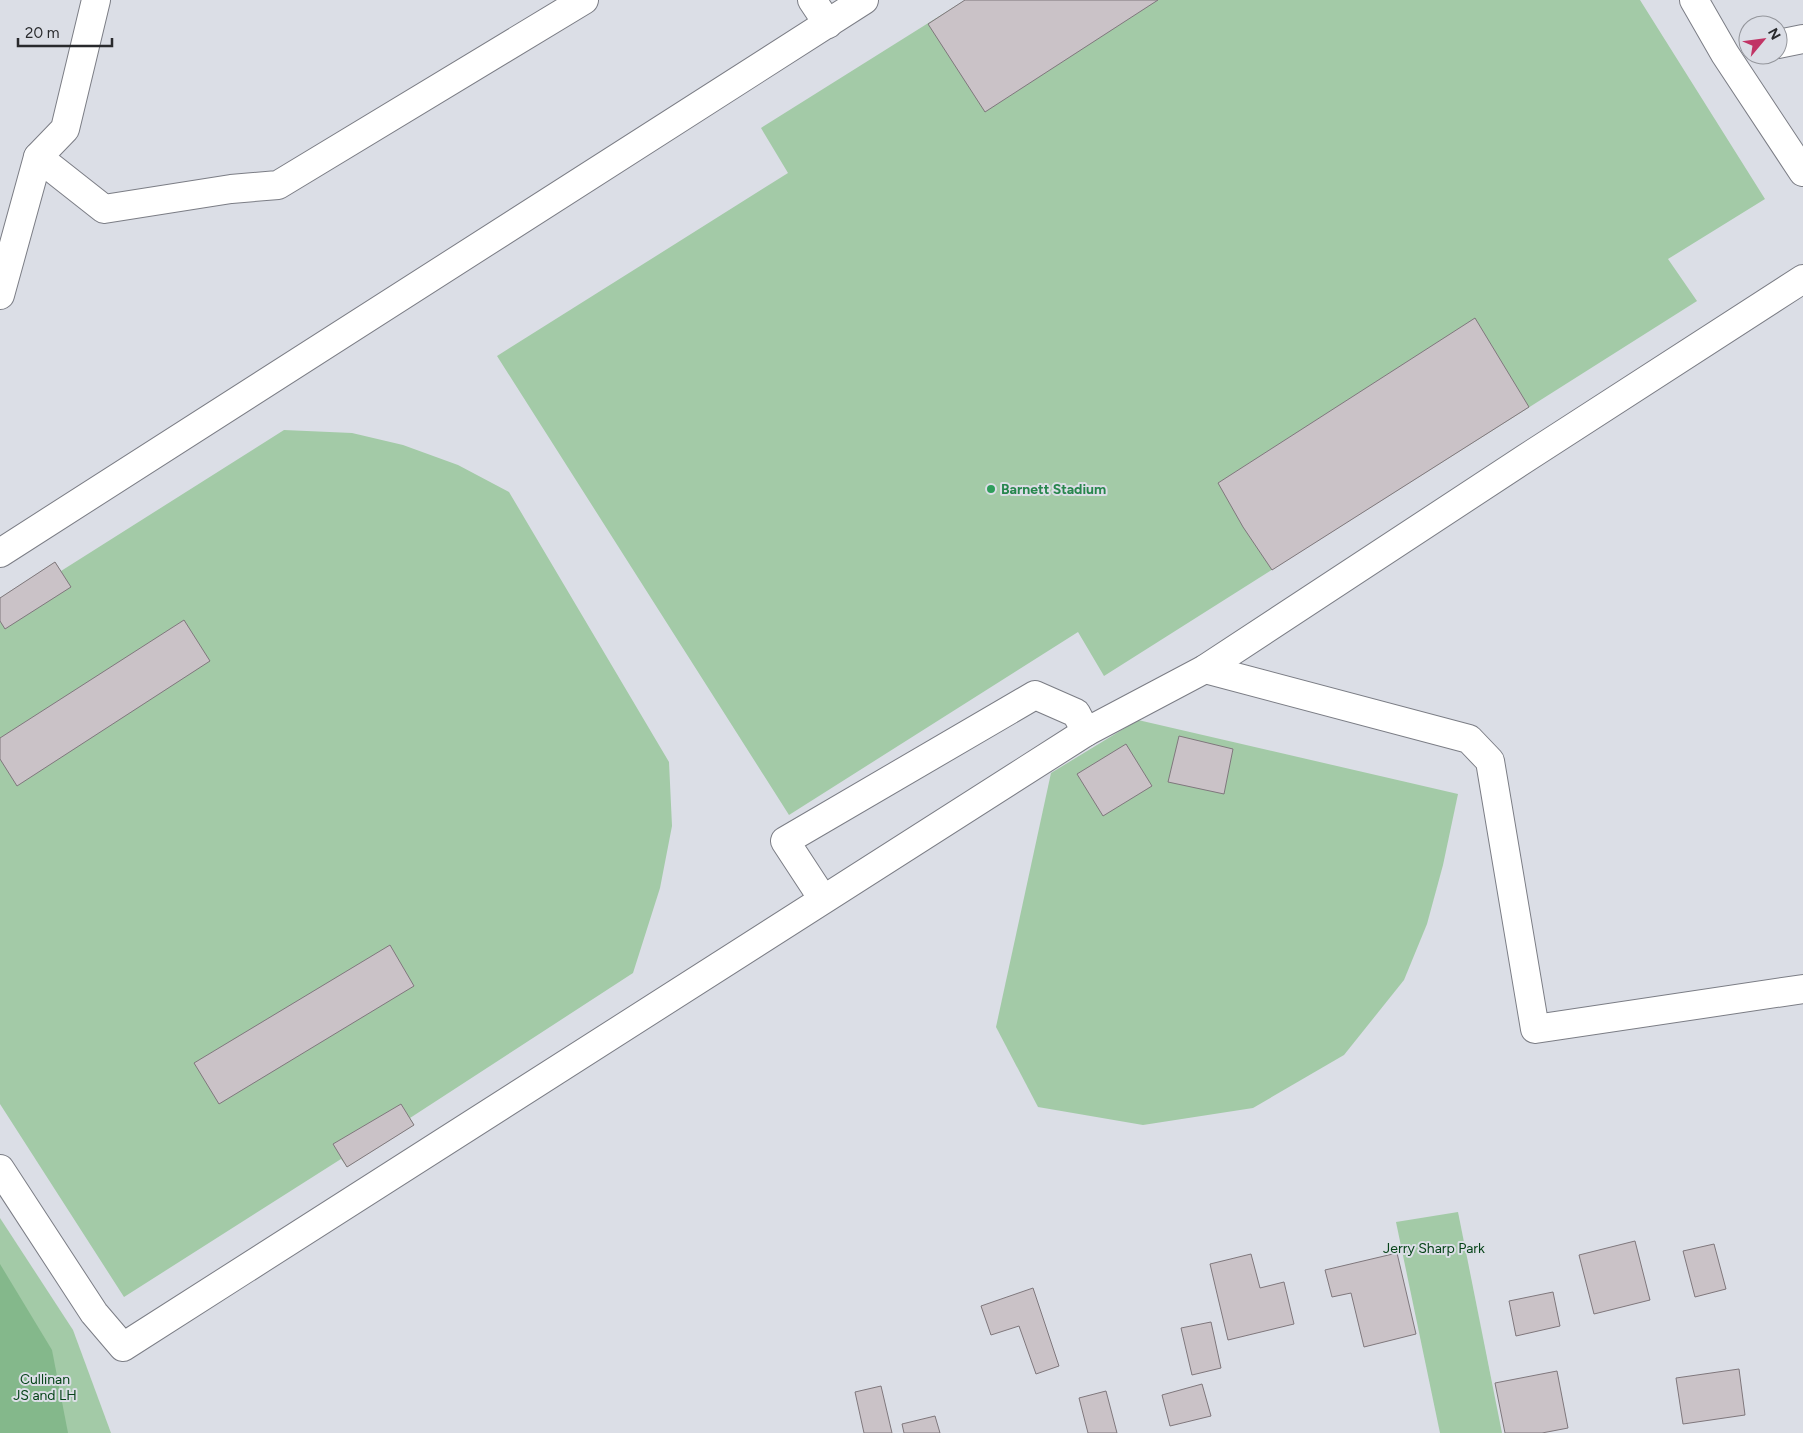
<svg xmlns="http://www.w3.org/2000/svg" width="1803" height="1433" font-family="Figtree,sans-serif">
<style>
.green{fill:#a3caa7}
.forest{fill:#84b88b}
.building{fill:#cac2c7;stroke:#7f777c}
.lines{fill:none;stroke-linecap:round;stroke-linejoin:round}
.minor-casing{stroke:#7b7d85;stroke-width:30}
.minor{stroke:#fff;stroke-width:28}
.leisure-dot{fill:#2e9e5b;stroke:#dbdee6;stroke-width:2}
.labels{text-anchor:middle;stroke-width:4;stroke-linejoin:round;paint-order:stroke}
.leisure-label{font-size:14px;font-weight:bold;fill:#27864d;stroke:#dbdee6;text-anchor:start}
.park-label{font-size:14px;fill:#064318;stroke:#dbdee6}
</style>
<rect width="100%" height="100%" fill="#dbdee6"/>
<g class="green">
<polygon points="965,0 1640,0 1765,199 1668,259 1697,301 1104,676 1078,632 789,815 497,356 788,173 761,128"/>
<polygon points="284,430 352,433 403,445 458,465 509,492 669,762 672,826 660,888 633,973 410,1118 414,1125 347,1167 341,1159 124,1297 0,1104 0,598 55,562 61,571"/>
<polygon points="1138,720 1458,794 1443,865 1427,924 1404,980 1344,1055 1253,1108 1143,1125 1038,1107 996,1027 1051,773"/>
<polygon points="1458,1212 1502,1433 1440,1433 1396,1222"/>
<polygon points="0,1218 73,1330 111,1433 0,1433"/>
</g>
<polygon class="forest" points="0,1264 52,1350 68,1433 0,1433"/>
<g class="building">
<polygon points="965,0 1158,0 985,112 928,24"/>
<polygon points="1475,318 1529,407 1272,570 1243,527 1218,483"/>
<polygon points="55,562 71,587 5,629 0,621 0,598"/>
<polygon points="184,620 210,661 17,786 0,759 0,738"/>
<polygon points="1179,736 1233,749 1224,794 1168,782"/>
<polygon points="1126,744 1152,786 1103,816 1077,774"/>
<polygon points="390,945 414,986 219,1104 194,1063"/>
<polygon points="401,1104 414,1125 347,1167 333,1144"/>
<polygon points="1635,1241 1650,1300 1594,1314 1579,1255"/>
<polygon points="1714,1244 1726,1289 1695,1297 1683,1251"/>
<polygon points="1397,1253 1416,1334 1364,1347 1351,1293 1332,1297 1325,1270"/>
<polygon points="1251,1254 1260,1288 1284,1282 1294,1324 1228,1340 1210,1264"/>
<polygon points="1033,1288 1059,1366 1036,1374 1019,1326 991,1335 981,1306"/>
<polygon points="1553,1292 1560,1326 1516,1336 1509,1301"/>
<polygon points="1211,1322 1221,1368 1192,1375 1181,1328"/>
<polygon points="1739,1369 1745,1415 1683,1424 1676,1378"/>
<polygon points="1557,1371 1568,1428 1542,1433 1505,1433 1495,1383"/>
<polygon points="1202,1384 1211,1416 1170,1426 1162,1395"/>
<polygon points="881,1386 892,1433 864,1433 855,1392"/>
<polygon points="1106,1391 1117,1433 1088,1433 1079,1398"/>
<polygon points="935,1416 940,1433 904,1433 902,1424"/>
</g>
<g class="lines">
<defs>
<g id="minor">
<polyline points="812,0 828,24"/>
<polyline points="1694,0 1725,54 1803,172"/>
<polyline points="1778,44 1803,39"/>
<polyline points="38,157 104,209 231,189 278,185 584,0"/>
<polyline points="0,295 38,157 65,129 96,0"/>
<polyline points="0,553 864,0"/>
<polyline points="1205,669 1469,739 1490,761 1535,1029 1803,989"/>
<polyline points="823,899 785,841 1035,695 1076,713 1086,732"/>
<polyline points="0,1169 94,1313 123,1347 1086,732 1205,669 1526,458 1803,279"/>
</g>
</defs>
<use href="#minor" class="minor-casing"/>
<use href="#minor" class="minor"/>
</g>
<circle class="leisure-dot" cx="991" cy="489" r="5"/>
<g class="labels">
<g class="leisure-label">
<text x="1001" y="494">Barnett Stadium</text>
</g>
<g class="park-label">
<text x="1434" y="1253">Jerry Sharp Park</text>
<text x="45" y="1384">Cullinan<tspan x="45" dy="16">JS and LH</tspan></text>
</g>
</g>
<g transform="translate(1763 40) rotate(61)"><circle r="24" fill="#dbdee6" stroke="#94969c"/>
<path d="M0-4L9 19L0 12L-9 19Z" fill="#c13465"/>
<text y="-8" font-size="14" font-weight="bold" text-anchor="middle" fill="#292a2d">N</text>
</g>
<path d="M18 38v8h94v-8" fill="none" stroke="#292a2d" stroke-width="2.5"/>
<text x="25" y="38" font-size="15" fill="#292a2d" stroke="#dbdee6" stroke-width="4" paint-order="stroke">20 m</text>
</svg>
